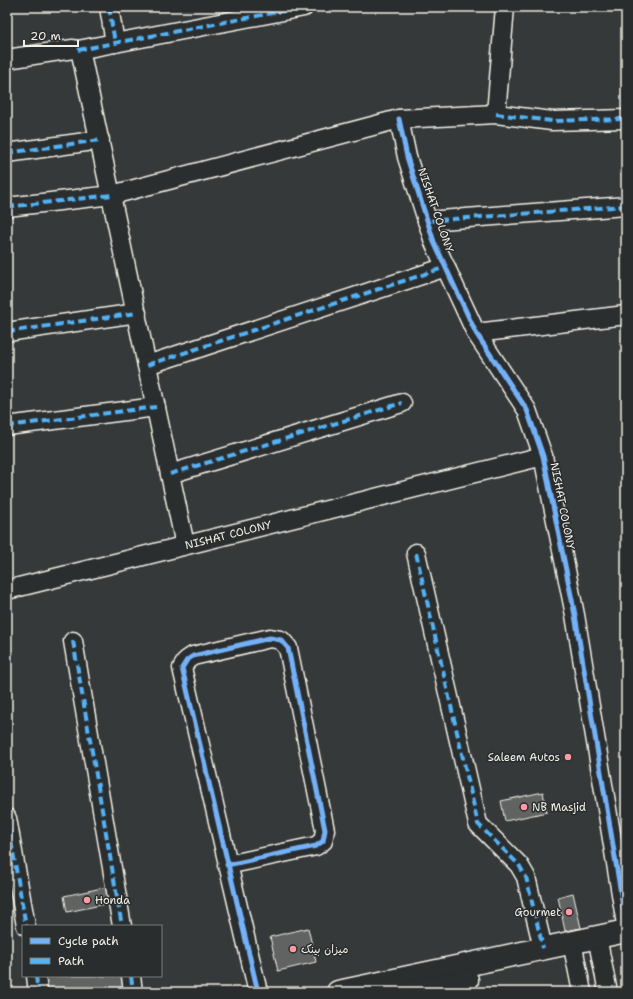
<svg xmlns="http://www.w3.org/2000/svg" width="633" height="999" font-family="'Shantell Sans','Playpen Sans Arabic',sans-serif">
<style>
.building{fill:#616362;stroke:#f4f1e8}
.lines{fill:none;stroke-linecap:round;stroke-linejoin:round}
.minor-casing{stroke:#f4f1e8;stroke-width:21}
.tertiary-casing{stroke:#f4f1e8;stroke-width:25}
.minor{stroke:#2a2d2e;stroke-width:18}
.tertiary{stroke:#2a2d2e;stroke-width:22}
.quiet{stroke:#52b3f8;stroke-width:4;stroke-dasharray:8 4;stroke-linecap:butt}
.cycleway-casing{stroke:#2a2d2e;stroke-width:8}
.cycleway{stroke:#73b2f8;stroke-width:5}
.poi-dot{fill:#ff9aa2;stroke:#2a2d2e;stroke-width:1.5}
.labels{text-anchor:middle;stroke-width:3;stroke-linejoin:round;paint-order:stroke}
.street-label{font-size:11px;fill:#f4f1e8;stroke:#2a2d2e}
.poi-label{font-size:11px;fill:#f4f1e8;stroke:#2a2d2e;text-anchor:start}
</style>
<rect width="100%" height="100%" fill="#363939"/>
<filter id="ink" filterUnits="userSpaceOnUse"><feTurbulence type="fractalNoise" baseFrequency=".025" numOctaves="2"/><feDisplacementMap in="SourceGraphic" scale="8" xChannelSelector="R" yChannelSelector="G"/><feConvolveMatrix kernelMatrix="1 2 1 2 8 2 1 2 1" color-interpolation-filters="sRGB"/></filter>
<g filter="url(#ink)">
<g class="building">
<polygon points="543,792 547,812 505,821 501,801"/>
<polygon points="107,887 111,903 67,912 64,896"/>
<polygon points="573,893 581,928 565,931 558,897"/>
<polygon points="308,928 316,962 278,971 270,937"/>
<polygon points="43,976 123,976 127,992 46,992"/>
</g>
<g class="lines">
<defs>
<g id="minor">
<polyline points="109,7 115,43"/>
<polyline points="78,50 304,7"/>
<polyline points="7,59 73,49 78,50 81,54 185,545"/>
<polyline points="496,114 505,7"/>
<polyline points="399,119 407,157 434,242 476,333 527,410 543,456 575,615 626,924"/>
<polyline points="7,153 100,140"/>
<polyline points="7,207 112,195 399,119 496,114 552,121 626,119"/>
<polyline points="427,221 626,206"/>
<polyline points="7,332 137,313"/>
<polyline points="476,333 626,315"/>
<polyline points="147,365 446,267"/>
<polyline points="7,426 156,407"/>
<polyline points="170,474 402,403"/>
<polyline points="416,553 478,824 519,865 526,877 543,948"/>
<path id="s1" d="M7,590L543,456"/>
<polyline points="73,641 122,926"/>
<polyline points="7,818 26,926"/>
<polyline points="227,865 316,846 323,841 325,830 288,648 281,640 270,638 193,656 187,660 182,668 258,992"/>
<polyline points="597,937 608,992"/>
<polyline points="572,942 582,992"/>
<polyline points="36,976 38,992"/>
<polyline points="131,976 133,992"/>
</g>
<g id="tertiary">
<polyline points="338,992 626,931"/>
<polyline points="413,992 467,980"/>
</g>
</defs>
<use href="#minor" class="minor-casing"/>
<use href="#tertiary" class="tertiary-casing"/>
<use href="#minor" class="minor"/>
<use href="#tertiary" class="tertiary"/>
<g class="quiet">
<polyline points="109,7 115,43"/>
<polyline points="78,50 304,7"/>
<polyline points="496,114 552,121 626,119"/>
<polyline points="7,153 100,140"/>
<polyline points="7,207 112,195"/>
<polyline points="427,221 626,206"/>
<polyline points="7,332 137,313"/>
<polyline points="147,365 446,267"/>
<polyline points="7,426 156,407"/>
<polyline points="170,474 402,403"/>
<polyline points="416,553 478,824 519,865 526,877 543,948"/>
<polyline points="73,641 122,926"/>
<polyline points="7,818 26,926"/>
<polyline points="36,976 38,992"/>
<polyline points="131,976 133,992"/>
</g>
<defs>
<g id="cycleway">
<polyline points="399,119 407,157 434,242 476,333 527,410 543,456 575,615 626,924"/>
<polyline points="227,865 316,846 323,841 325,830 288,648 281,640 270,638 193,656 187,660 182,668 258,992"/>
</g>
</defs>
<use href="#cycleway" class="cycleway-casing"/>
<use href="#cycleway" class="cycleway"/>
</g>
</g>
<g class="poi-dot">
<circle cx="568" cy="757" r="4"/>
<circle cx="524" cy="807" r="4"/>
<circle cx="87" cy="900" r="4"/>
<circle cx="569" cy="912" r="4"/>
<circle cx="293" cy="949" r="4"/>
</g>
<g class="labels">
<g class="street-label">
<text transform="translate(436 210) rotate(71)" y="4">NISHAT COLONY</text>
<text transform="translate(563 506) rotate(79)" y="4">NISHAT COLONY</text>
<text dy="4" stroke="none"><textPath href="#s1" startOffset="228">NISHAT COLONY</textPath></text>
</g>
<g class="poi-label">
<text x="560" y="761" text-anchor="end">Saleem Autos</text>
<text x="532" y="811">NB Masjid</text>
<text x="95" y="904">Honda</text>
<text x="561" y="916" text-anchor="end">Gourmet</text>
<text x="301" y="953">میزان بینک</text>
</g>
</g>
<rect width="633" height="999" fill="none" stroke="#2a2d2e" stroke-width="24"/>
<rect x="12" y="12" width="609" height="975" fill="none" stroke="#f4f1e8" stroke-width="1.5" filter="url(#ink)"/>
<rect x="22" y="925" width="140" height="52" fill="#2a2d2e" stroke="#7b7b78"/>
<rect x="30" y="938" width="20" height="6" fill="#73b2f8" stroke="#7b7b78"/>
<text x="58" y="945" font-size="12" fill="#f4f1e8">Cycle path</text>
<rect x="30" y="958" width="20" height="6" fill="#52b3f8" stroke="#7b7b78"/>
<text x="58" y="965" font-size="12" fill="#f4f1e8">Path</text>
<path d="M24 40v6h54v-6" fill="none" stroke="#f4f1e8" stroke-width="2"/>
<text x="30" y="40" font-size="12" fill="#f4f1e8" stroke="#2a2d2e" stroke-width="3" paint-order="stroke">20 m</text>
</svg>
